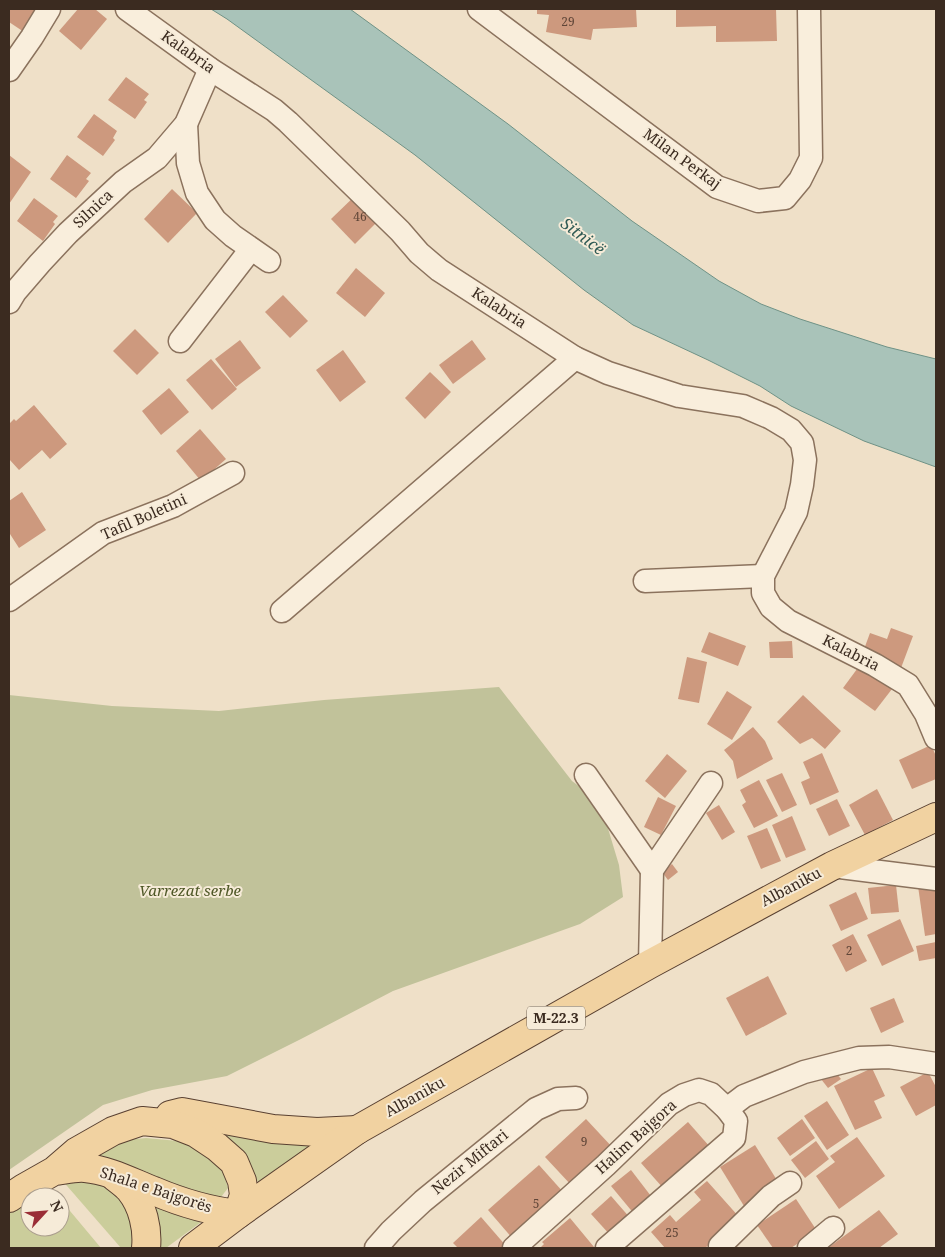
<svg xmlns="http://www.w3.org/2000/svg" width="945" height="1257" font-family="'Noto Serif',serif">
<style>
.green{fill:#cbcd9b}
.cemetery{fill:#c1c29a}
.water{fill:#a9c3b9;stroke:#6f9286}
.building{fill:#cd997e}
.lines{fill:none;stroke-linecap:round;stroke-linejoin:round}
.minor-casing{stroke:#8b725d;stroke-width:25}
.major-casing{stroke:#594031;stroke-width:30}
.minor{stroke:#f9eedc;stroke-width:22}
.major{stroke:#f1d2a1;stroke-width:28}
.labels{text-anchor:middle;stroke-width:4;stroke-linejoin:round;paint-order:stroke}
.number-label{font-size:12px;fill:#604638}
.shield{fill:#f6ebd8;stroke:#736557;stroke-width:1}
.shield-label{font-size:14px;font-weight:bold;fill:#3b2b20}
.street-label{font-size:15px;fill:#3b2b20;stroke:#f6ebd8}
.park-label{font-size:15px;font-style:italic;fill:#4f5827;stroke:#f6ebd8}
.water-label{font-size:16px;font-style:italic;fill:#305b55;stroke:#f6ebd8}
</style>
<rect width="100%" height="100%" fill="#efe0c8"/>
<g class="green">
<polygon points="210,1130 319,1144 259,1184 248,1162"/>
<path d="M146,1138L178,1141L203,1152L222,1168L228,1188L221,1197C178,1190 136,1170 95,1154L117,1141Z"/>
<polygon points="61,1179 107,1183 124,1199 132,1217 134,1248 121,1248"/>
<polygon points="51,1187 59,1197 34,1197"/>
<polygon points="148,1198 208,1217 166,1248 158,1248"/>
<polygon points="30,1199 30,1227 60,1227 60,1199 101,1248 9,1248 9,1213"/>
</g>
<polygon class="cemetery" points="499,687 572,781 600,802 619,865 623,897 580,924 393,991 301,1039 227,1076 152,1090 103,1105 9,1170 9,695 112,706 219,711 324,700"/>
<polygon class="water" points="211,9 350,9 508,124 632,221 719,281 761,304 800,319 887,347 936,359 936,467 864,441 791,406 760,386 708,360 633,325 584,290 415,155 227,19"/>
<g class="building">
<polygon points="9,9 38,9 24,32 9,22"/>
<polygon points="78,9 95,9 107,19 81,50 59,31"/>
<polygon points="537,9 636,9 637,27 593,29 591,40 546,32 549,15 537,14"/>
<polygon points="676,9 776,9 777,41 716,42 716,26 676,27"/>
<polygon points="126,77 149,94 144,100 147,102 135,119 108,100"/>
<polygon points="94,114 117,131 113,138 115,140 103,156 77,137"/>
<polygon points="9,155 31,172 9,204"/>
<polygon points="67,155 91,173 86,179 89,181 76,198 50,179"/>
<polygon points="172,189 197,213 168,243 144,219"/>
<polygon points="359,192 377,222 355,244 331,219"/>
<polygon points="34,198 58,216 53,222 55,224 43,241 17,221"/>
<polygon points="356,268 385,293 365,317 336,293"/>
<polygon points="283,295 308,321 290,338 265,312"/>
<polygon points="135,329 159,353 137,375 113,351"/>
<polygon points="240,340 261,368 236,387 215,359"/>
<polygon points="472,340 486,359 453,384 439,365"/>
<polygon points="343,350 366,382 340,402 316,370"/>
<polygon points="211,359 237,389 212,410 186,380"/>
<polygon points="430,372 451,392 425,419 405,398"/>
<polygon points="169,388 189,412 161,435 142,411"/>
<polygon points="34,405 67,444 50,459 42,450 19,470 9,459 9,424 14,419 16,421"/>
<polygon points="200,429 226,459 201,481 176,451"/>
<polygon points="22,492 46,530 19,548 10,534 9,535 9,501"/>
<polygon points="891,628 913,636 901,668 863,652 870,633 887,639"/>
<polygon points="709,632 746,646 738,666 701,652"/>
<polygon points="792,641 793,658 770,658 769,642"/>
<polygon points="687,657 707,662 699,703 678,699"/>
<polygon points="860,665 892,689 875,711 843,688"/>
<polygon points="727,691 752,707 732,740 707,724"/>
<polygon points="803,695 841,731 825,749 812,738 800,744 777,722"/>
<polygon points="753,727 765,741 773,759 737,779 733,761 724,750"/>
<polygon points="931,745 936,756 936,779 912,789 899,760"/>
<polygon points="822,753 839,792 810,805 801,782 810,778 803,762"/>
<polygon points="667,754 687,771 665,798 645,781"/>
<polygon points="782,773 797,805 782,812 766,780"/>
<polygon points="759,780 778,816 754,828 742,805 746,802 740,790"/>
<polygon points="877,789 893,820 865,835 849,805"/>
<polygon points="658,797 676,806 661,835 644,827"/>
<polygon points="837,799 850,826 829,836 816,809"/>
<polygon points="719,805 735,832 722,840 706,813"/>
<polygon points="792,816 806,850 786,858 772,825"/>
<polygon points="767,828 781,861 761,869 747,836"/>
<polygon points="672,864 678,872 668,880 662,872"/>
<polygon points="936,883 936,934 925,936 918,886"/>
<polygon points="896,885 899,912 871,914 868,888"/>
<polygon points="856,892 868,919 841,931 829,905"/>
<polygon points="900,919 914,951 882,966 867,935"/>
<polygon points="853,934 867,961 846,972 832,945"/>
<polygon points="936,942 936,958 919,961 916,946"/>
<polygon points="768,976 787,1014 746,1036 726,998"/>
<polygon points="894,998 904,1022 881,1033 870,1008"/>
<polygon points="872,1068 885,1096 874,1101 882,1118 855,1130 834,1086"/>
<polygon points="833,1069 841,1079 828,1088 821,1079"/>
<polygon points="928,1072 936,1087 936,1105 916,1116 900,1087"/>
<polygon points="827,1101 849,1135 827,1150 804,1116"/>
<polygon points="586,1119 613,1148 572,1186 545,1157"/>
<polygon points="802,1119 815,1138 790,1156 777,1138"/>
<polygon points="688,1122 710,1147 663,1188 641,1163"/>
<polygon points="857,1137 885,1176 839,1209 816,1176 835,1162 830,1156"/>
<polygon points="816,1141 829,1159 805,1178 791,1160"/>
<polygon points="755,1145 780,1185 744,1206 720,1167"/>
<polygon points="539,1165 564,1193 513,1239 488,1210"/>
<polygon points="631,1170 654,1200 635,1215 611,1186"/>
<polygon points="707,1181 740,1218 705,1248 665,1248 651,1232 670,1215 676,1222 701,1200 694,1192"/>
<polygon points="611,1196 631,1219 611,1236 591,1214"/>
<polygon points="796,1199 817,1231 791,1248 773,1248 757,1225"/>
<polygon points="879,1210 898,1234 879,1248 828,1248"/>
<polygon points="481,1217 507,1247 505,1248 458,1248 453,1243"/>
<polygon points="570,1218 594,1247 593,1248 540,1248 544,1244 542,1242"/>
</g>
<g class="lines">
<defs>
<g id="minor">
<polyline points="127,9 210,69 274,110 288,122 400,231 419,253 439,270 575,358 608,373 679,396 743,406 771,418 791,430 802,443 805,460 802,485 796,512 763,576 763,593 771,607 788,621 875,665 908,685 926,714 936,738"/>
<polyline points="479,9 717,187 758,201 785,198 800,180 811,158 809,9"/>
<polyline points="9,70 32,37 49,9"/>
<polyline points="186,124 188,163 197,193 215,220 233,236 269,261"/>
<polyline points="9,302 15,292 40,263 68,233 123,182 157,158 186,124 210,69"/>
<polyline points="180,341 251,249"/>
<polyline points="645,581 763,576"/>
<polyline points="9,600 103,533 173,506 233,473"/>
<polyline points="282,611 575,358"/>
<polyline points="586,775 652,870"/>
<polyline points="832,866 936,879"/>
<polyline points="650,964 652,870 711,783"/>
<polyline points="727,1109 744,1096 804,1072 859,1058 889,1057 936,1064"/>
<polyline points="720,1246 771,1196 790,1183"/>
<polyline points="376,1248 391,1231 423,1201 536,1109 558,1099 576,1098"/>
<polyline points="514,1248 606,1165 669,1104 684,1095 699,1090 711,1094 727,1109 736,1121 734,1138 607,1248"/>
<polyline points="809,1248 833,1228"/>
</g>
<g id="major">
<polyline points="170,1115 182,1112 273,1129 317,1132 357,1130"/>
<path d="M115,1177C120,1181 126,1185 130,1190C143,1206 148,1229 146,1248"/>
<path d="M9,1198L24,1188L54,1171L76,1152L113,1131L142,1121L173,1124L196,1133L217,1147L234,1162L242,1181L244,1195L238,1214C210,1211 180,1202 154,1191C131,1182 109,1170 85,1168C75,1167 64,1170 54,1171"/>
<polyline points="193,1248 238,1214 357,1130 650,964 832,866 936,817"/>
</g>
</defs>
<use href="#minor" class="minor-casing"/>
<use href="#major" class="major-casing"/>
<use href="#minor" class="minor"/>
<use href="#major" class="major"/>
</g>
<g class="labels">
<g class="number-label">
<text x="568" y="26">29</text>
<text x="360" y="221">46</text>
<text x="849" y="955">2</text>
<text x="584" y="1146">9</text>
<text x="536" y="1208">5</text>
<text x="672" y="1237">25</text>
</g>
<rect class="shield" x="527" y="1006.5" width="58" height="23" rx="4"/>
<g class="shield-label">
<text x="556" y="1023">M-22.3</text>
</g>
<g class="street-label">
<text transform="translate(188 52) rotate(35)" y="5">Kalabria</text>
<text transform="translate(682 159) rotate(36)" y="5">Milan Perkaj</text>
<text transform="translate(93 209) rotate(-43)" y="5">Silnica</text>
<text transform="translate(499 308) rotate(33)" y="5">Kalabria</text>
<text transform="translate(144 517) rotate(-24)" y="5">Tafil Boletini</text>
<text transform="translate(851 653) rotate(27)" y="5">Kalabria</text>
<text transform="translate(791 887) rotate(-28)" y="5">Albaniku</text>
<text transform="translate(415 1097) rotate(-29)" y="5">Albaniku</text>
<text transform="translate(636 1137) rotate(-42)" y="5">Halim Bajgora</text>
<text transform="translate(470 1162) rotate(-39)" y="5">Nezir Miftari</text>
<text transform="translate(156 1190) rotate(18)" y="5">Shala e Bajgorës</text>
</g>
<g class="park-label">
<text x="190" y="896">Varrezat serbe</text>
</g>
<g class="water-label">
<text transform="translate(583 236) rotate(37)" y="6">Sitnicë</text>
</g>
</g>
<rect width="945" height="1257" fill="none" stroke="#3b2b20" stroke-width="20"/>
<g transform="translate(45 1212) rotate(64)"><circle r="24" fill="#f6ebd8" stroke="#ab9e8e"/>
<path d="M0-4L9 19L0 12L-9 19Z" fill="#9a2d36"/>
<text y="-8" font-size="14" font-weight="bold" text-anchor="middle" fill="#3b2b20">N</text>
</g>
</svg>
